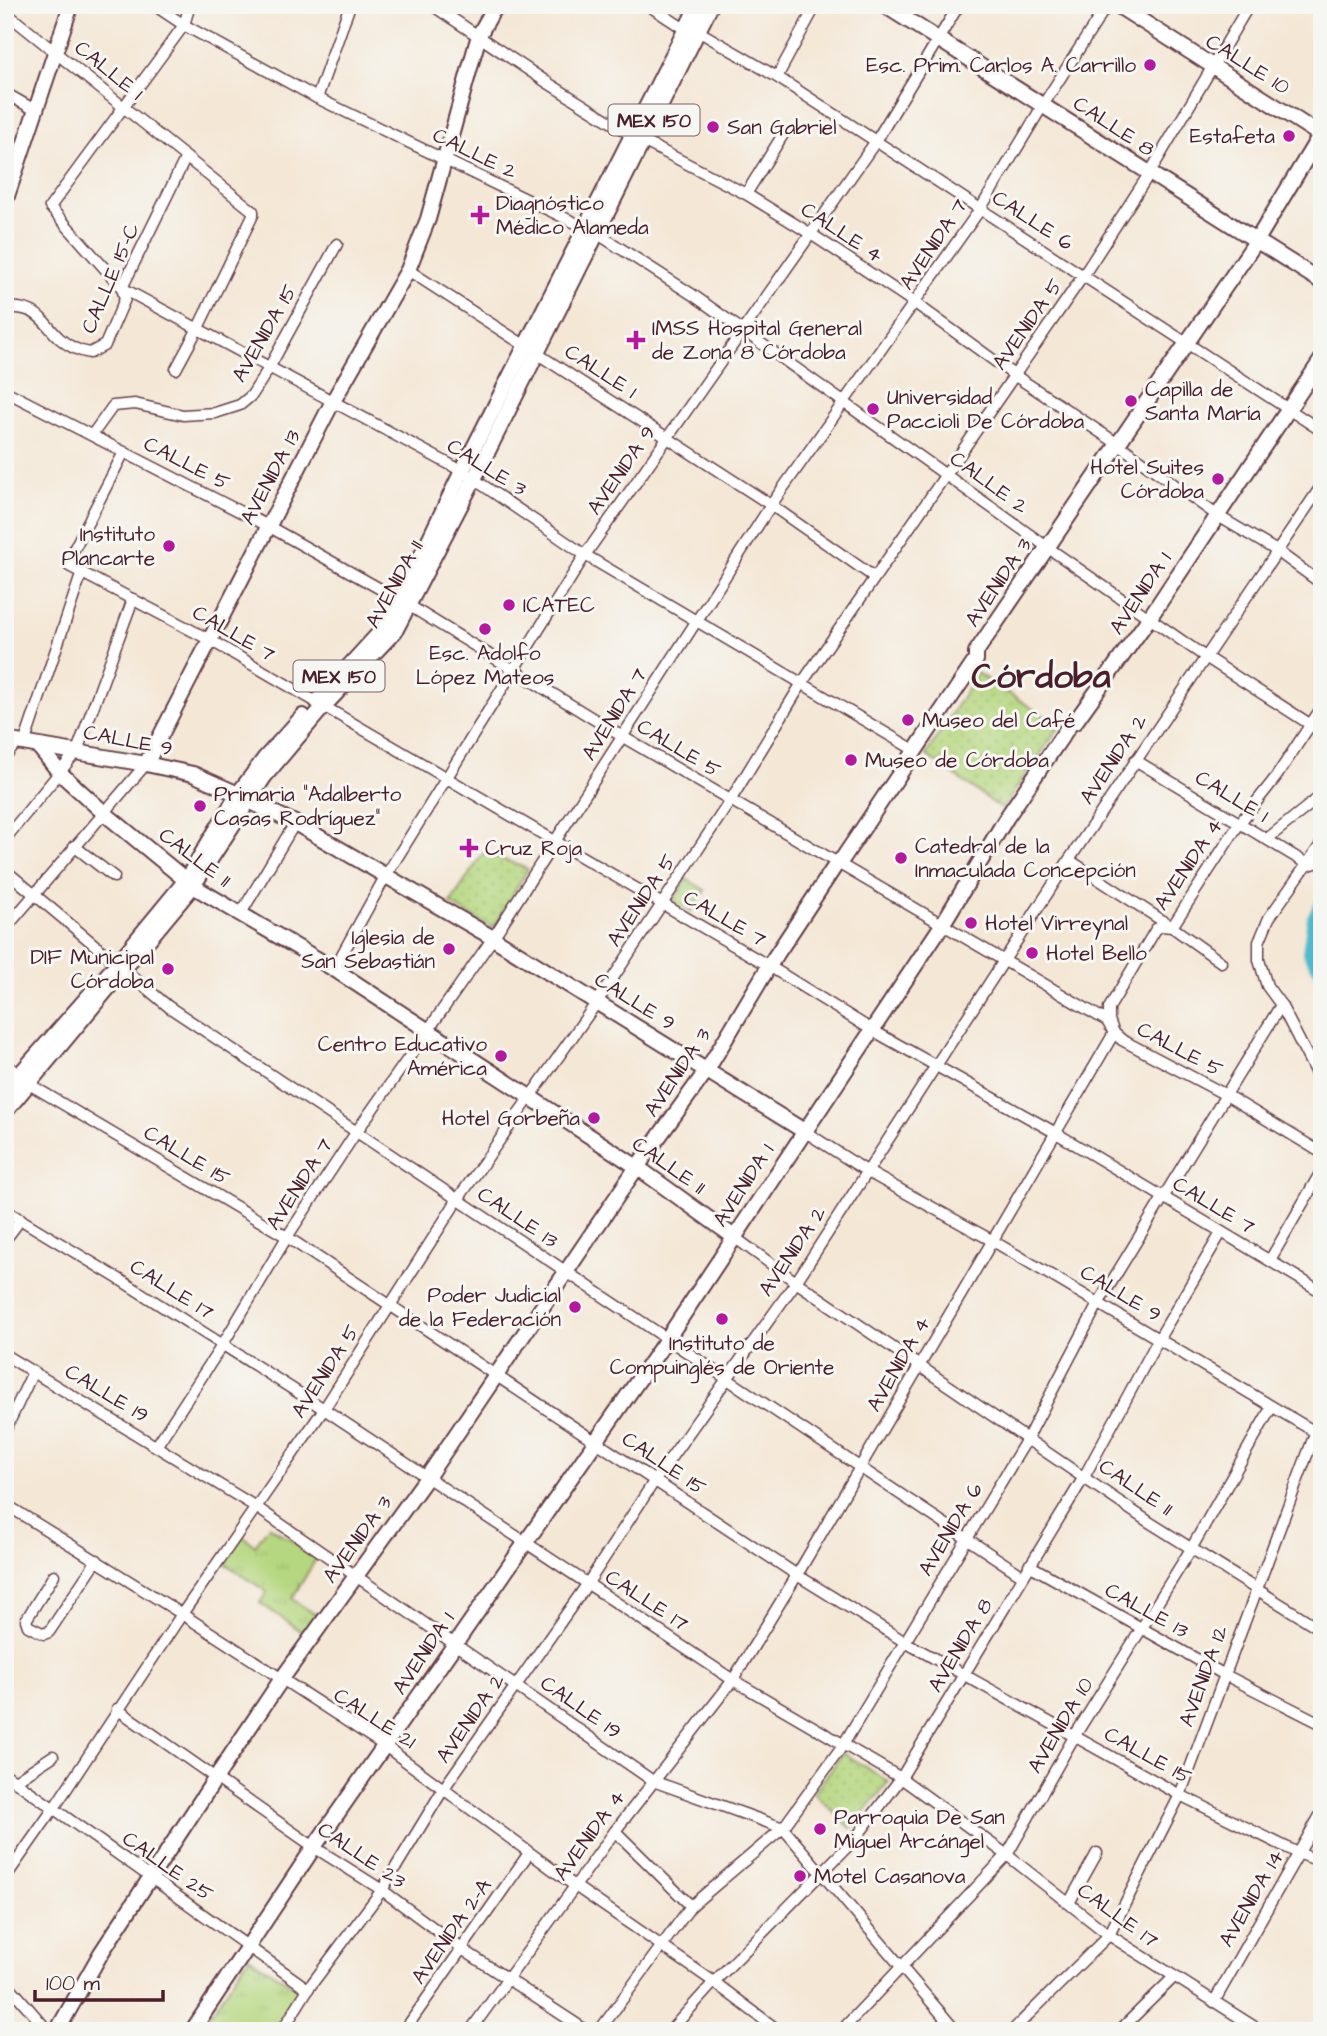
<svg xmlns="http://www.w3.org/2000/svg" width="1327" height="2036" font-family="'Architects Daughter',sans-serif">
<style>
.grass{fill:url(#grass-tufts);stroke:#807b55;stroke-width:2}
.park{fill:url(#park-dots);stroke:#807b55;stroke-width:2}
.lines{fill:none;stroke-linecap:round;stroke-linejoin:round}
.river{stroke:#50bace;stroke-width:16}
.street-casing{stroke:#643d45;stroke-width:13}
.secondary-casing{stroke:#643d45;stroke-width:18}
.primary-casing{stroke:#643d45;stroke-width:18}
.street{stroke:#fff;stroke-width:10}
.secondary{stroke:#fff;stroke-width:14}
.primary{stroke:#fff;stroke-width:14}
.poi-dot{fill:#b5179e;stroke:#f6f6f2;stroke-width:2.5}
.labels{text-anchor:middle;stroke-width:6;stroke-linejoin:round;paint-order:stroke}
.shield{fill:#f6f6f2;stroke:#7e6067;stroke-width:2}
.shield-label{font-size:19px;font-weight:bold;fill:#4a1f2b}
.street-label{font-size:21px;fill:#4a1f2b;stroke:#f6f6f2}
.poi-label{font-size:21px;fill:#4a1f2b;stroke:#f6f6f2;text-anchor:start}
.town-label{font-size:35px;font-weight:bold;fill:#4a1f2b;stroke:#f6f6f2}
</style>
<defs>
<pattern id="grass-tufts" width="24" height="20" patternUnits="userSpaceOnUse" patternTransform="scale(1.75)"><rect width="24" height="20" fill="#b5d77f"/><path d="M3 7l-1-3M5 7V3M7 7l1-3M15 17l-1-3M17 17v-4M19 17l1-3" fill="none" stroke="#9db86e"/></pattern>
<pattern id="park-dots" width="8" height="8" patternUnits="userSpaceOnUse" patternTransform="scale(1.75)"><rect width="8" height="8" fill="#b5d77f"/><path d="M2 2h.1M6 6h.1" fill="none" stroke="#9db86e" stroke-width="1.8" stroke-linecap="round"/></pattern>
</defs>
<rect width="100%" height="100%" fill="#f6f6f2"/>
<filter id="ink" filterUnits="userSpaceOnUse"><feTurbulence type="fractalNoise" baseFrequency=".0143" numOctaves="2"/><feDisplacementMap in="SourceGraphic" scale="14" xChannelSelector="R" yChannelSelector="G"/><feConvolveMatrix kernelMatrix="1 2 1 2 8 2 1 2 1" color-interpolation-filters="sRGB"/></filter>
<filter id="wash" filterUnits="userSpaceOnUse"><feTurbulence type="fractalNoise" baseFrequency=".00686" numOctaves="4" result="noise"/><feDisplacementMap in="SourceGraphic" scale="28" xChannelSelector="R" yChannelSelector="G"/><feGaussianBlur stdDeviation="1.57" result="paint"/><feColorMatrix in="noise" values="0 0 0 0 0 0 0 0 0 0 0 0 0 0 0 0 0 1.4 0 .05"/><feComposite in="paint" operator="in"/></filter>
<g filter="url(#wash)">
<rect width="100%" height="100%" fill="#f4e7d6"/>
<g class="grass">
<polygon points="269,1526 317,1557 292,1599 319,1617 307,1635 260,1603 267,1592 223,1562 242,1536 255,1545"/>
<polygon points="249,1957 301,1991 275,2031 199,2031"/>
</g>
<g class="park">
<polygon points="977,673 1060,726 1002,809 926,755"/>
<polygon points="484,852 528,869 493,928 450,904"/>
<polygon points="687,879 705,890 691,912 673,901"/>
<polygon points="843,1753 889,1782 851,1828 814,1793"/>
</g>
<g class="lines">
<polyline class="river" points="1322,906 1315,918 1310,952 1322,970"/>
</g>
</g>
<g filter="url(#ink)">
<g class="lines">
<defs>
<g id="street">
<polyline points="154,5 184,25 317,98 598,234 693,295 1047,547 1204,656 1322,732"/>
<polyline points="190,5 184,25 50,207 122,288 462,471 585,555 916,751"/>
<polyline points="432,5 548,83 633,136 746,194 811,234 915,303 1014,375 1118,444 1218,516 1277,551 1322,584"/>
<polyline points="648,5 686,30 698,31 777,77 1322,431"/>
<polyline points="5,12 253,211 253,215 197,330 176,369"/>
<polyline points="777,77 816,5"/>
<polyline points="5,93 35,110"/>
<polyline points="317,98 350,5"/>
<polyline points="746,194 784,133"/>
<polyline points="408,270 771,505 874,577"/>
<path d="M5,308C47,304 44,334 74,348C78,350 84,352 90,353L105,345L125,299L122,288L186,157"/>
<polyline points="5,391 268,526 400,600 623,737 1107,1021 1114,1033 1122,1040 1226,1095 1322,1153"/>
<polyline points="92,435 113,406 135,404 183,415 215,413 240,405 252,395 269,368 337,244"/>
<polyline points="124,452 68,561 69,566 210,640 769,966 872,1030 1056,1133 1322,1292"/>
<polyline points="24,744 82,572"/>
<polyline points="5,756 17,743"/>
<polyline points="1135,760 1309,865 1322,861"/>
<polyline points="5,839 77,751 133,599"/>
<polyline points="1267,839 1322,795"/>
<polyline points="1322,843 1269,918 1259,942 1259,960 1267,986 1281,1005 1322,1085"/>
<polyline points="74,846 114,877"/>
<polyline points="1069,860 1172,927 1221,962"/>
<polyline points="5,870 169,1007 1023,1576"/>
<polyline points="240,915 295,823"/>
<polyline points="5,929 146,764"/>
<polyline points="334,969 385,877 585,555 876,141 959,5"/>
<polyline points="5,1063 29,1084 287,1237 797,1575 905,1642 1180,1795 1298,1853 1322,1862"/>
<polyline points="804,1131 868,1172 993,1241 1322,1436"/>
<polyline points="5,1210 119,1279 324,1409 733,1680 901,1778 1007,1855 1109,1935 1261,2031"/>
<polyline points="734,1237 796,1282 1149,1522 1322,1630"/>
<polyline points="5,1240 21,1219"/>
<polyline points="1270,1260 1322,1170"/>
<polyline points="5,1355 256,1507 653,1781 783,1828 956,2031"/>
<polyline points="5,1431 33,1372"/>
<polyline points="157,1445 223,1344 287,1237 357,1131 493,938 771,505 981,208 1043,105 1107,5"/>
<polyline points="5,1504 182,1614 385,1746 575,1886 714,1982 779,2031"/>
<polyline points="1029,1565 1225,1675 1322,1724"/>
<polyline points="54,1575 26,1620 28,1626 44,1634 49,1632 97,1560"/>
<polyline points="117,1709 314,1847 382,1890 462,1949 587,2031"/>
<polyline points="5,1774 308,1989"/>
<polyline points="15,1781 53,1756"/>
<polyline points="615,1831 691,1906"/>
<polyline points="5,1878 54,1808 182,1614 324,1409 458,1199 597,1002 662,904 730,801 802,683 1083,276 1149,174 1249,5"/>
<polyline points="1069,1903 1097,1853"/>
<polyline points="5,1981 48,2031"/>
<polyline points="1214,2002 1322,1812"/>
<polyline points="282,2031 308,1989 382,1890 444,1788 588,1583 655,1480 796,1282 1069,860 1322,485"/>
<polyline points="404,2031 529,1853"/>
<polyline points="470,2031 615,1831 733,1680 797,1575 1114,1033 1109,1020 1109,1008 1156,929 1162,926 1172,927 1239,824 1276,777 1322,707"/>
<polyline points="599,2031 691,1906 783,1828 843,1745 1027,1439 1098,1304 1281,1005"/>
<polyline points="670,2031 714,1982 855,1839 901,1778 1084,1477 1158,1340 1221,1233"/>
<polyline points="841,2031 1007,1855 1074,1737 1191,1549 1271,1408"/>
<polyline points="1012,2031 1109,1935 1180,1795 1322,1415"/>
<polyline points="1119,2031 1173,1978"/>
</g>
<g id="secondary">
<polyline points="884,5 1322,282"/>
<polyline points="1117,5 1322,136"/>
<polyline points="5,202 71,5"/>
<polyline points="5,740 146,764 193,774 238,794 247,800 295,823 493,938 804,1131"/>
<polyline points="39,747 60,773 103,812 193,886 334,969 404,1015 637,1167 734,1237"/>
<polyline points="146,764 332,403 408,270 428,219 479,35 492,12 499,5"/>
<polyline points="57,2031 101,1953 215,1779 281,1680 428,1476 637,1167 707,1070 769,966 837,863 843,858 976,660 976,652 1257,240 1322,132"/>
<polyline points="192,2031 314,1847 667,1339 942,925 1007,817 1071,723 1075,722 1150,617 1322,359"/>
</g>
<g id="primary">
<polyline points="317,701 382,630 400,600 462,471 698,5"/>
<polyline points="5,1091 116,965 186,880 238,794 265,758 303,716"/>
<polyline points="5,1112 193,886 264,777 323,707 395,631 474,479 711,5"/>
</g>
</defs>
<use href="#street" class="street-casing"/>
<use href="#secondary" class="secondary-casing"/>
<use href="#primary" class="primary-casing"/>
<use href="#street" class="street"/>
<use href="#secondary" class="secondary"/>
<use href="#primary" class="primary"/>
</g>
</g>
<g class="poi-dot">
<circle cx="1150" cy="65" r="7"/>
<circle cx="713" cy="127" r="7"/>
<circle cx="1289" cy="136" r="7"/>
<path d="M476.5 204.5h7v7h7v7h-7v7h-7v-7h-7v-7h7z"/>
<path d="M632.5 329.5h7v7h7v7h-7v7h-7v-7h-7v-7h7z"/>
<circle cx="1131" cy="401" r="7"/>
<circle cx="873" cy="409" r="7"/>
<circle cx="1218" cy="479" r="7"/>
<circle cx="169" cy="546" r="7"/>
<circle cx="509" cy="605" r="7"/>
<circle cx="485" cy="629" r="7"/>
<circle cx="908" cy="720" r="7"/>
<circle cx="851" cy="760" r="7"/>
<circle cx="200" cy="806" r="7"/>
<path d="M465.5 837.5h7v7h7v7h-7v7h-7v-7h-7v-7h7z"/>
<circle cx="901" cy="858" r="7"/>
<circle cx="971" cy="923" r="7"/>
<circle cx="449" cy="949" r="7"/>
<circle cx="1032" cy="953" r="7"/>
<circle cx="168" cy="969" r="7"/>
<circle cx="501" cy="1056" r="7"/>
<circle cx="594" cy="1118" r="7"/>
<circle cx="575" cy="1307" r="7"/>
<circle cx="722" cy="1319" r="7"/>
<circle cx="820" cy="1829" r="7"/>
<circle cx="800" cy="1876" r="7"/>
</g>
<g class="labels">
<g class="shield">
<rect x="608.5" y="104.5" width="91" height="31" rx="5"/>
<rect x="293.5" y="660.5" width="91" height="31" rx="5"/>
</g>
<g class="shield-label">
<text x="654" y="127">MEX 150</text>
<text x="339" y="683">MEX 150</text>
</g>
<g class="street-label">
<text transform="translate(1248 64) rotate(32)" y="7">CALLE 10</text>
<text transform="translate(109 70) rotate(39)" y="7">CALLE 1</text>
<text transform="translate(1114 126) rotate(33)" y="7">CALLE 8</text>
<text transform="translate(475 153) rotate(26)" y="7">CALLE 2</text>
<text transform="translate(1033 220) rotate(33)" y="7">CALLE 6</text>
<text transform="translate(842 232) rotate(33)" y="7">CALLE 4</text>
<text transform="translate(933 244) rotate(-56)" y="7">AVENIDA 7</text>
<text transform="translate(110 278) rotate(-67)" y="7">CALLE 15-C</text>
<text transform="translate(1027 324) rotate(-55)" y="7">AVENIDA 5</text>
<text transform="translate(264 333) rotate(-60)" y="7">AVENIDA 15</text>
<text transform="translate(601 371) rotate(33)" y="7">CALLE 1</text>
<text transform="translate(187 463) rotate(27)" y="7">CALLE 5</text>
<text transform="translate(487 467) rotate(32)" y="7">CALLE 3</text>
<text transform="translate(621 470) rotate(-55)" y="7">AVENIDA 9</text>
<text transform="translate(270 477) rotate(-62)" y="7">AVENIDA 13</text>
<text transform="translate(989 482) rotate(36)" y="7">CALLE 2</text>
<text transform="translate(998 582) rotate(-56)" y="7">AVENIDA 3</text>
<text transform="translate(394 584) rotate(-61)" y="7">AVENIDA 11</text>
<text transform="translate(1140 593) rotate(-56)" y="7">AVENIDA 1</text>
<text transform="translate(234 633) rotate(30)" y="7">CALLE 7</text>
<text transform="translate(614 714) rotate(-58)" y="7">AVENIDA 7</text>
<text transform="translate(128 740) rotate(11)" y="7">CALLE 9</text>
<text transform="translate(679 748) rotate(31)" y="7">CALLE 5</text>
<text transform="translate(1113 759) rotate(-56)" y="7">AVENIDA 2</text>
<text transform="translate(1232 796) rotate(31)" y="7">CALLE 1</text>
<text transform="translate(195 857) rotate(37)" y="7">CALLE 11</text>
<text transform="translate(1188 864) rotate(-56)" y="7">AVENIDA 4</text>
<text transform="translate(641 900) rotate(-56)" y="7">AVENIDA 5</text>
<text transform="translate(725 918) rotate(30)" y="7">CALLE 7</text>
<text transform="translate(635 1001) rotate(32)" y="7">CALLE 9</text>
<text transform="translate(1180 1049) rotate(28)" y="7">CALLE 5</text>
<text transform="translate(677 1072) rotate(-56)" y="7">AVENIDA 3</text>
<text transform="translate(187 1155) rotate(31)" y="7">CALLE 15</text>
<text transform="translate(669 1165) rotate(35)" y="7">CALLE 11</text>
<text transform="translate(299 1184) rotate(-57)" y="7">AVENIDA 7</text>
<text transform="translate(743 1185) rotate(-57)" y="7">AVENIDA 1</text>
<text transform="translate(1214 1205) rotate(31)" y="7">CALLE 7</text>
<text transform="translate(518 1217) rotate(34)" y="7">CALLE 13</text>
<text transform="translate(792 1251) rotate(-56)" y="7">AVENIDA 2</text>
<text transform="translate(172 1289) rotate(32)" y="7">CALLE 17</text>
<text transform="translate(1121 1293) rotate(31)" y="7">CALLE 9</text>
<text transform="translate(898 1364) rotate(-60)" y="7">AVENIDA 4</text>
<text transform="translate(325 1371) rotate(-57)" y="7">AVENIDA 5</text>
<text transform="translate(107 1393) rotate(31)" y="7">CALLE 19</text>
<text transform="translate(664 1463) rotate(34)" y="7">CALLE 15</text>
<text transform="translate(1136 1487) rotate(34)" y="7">CALLE 11</text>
<text transform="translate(950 1529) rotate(-59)" y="7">AVENIDA 6</text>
<text transform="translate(357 1539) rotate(-54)" y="7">AVENIDA 3</text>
<text transform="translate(647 1600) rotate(33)" y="7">CALLE 17</text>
<text transform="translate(1147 1610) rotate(29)" y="7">CALLE 13</text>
<text transform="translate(960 1645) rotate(-59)" y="7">AVENIDA 8</text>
<text transform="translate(423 1653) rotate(-56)" y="7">AVENIDA 1</text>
<text transform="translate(1203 1676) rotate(-70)" y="7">AVENIDA 12</text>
<text transform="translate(581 1707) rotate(35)" y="7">CALLE 19</text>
<text transform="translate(375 1718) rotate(33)" y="7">CALLE 21</text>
<text transform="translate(470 1718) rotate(-55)" y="7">AVENIDA 2</text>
<text transform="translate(1060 1725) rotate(-59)" y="7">AVENIDA 10</text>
<text transform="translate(1148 1755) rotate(29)" y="7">CALLE 15</text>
<text transform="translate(589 1835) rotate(-54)" y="7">AVENIDA 4</text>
<text transform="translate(362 1855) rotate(34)" y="7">CALLE 23</text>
<text transform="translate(168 1866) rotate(35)" y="7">CALLE 25</text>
<text transform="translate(1251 1898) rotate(-60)" y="7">AVENIDA 14</text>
<text transform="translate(1118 1915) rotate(36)" y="7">CALLE 17</text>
<text transform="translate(451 1931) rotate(-55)" y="7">AVENIDA 2-A</text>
</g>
<g class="poi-label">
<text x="1136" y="72" text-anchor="end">Esc. Prim. Carlos A. Carrillo</text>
<text x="727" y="134">San Gabriel</text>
<text x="1275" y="143" text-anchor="end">Estafeta</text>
<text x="496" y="210">Diagnóstico<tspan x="496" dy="24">Médico Alameda</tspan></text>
<text x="652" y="335">IMSS Hospital General<tspan x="652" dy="24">de Zona 8 Córdoba</tspan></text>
<text x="1145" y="396">Capilla de<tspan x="1145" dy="24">Santa María</tspan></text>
<text x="887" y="404">Universidad<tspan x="887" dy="24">Paccioli De Córdoba</tspan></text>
<text x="1204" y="474" text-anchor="end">Hotel Suites<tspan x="1204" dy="24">Córdoba</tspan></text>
<text x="155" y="541" text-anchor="end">Instituto<tspan x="155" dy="24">Plancarte</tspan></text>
<text x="523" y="612">ICATEC</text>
<text x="485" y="660" text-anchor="middle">Esc. Adolfo<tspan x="485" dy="24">López Mateos</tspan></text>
<text x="922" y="727">Museo del Café</text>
<text x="865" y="767">Museo de Córdoba</text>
<text x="214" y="801">Primaria "Adalberto<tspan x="214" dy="24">Casas Rodríguez"</tspan></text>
<text x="915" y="853">Catedral de la<tspan x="915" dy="24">Inmaculada Concepción</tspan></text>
<text x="485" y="855">Cruz Roja</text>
<text x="985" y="930">Hotel Virreynal</text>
<text x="435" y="944" text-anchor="end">Iglesia de<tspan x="435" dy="24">San Sebastián</tspan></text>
<text x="1046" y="960">Hotel Bello</text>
<text x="154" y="964" text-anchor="end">DIF Municipal<tspan x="154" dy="24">Córdoba</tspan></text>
<text x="487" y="1051" text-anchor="end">Centro Educativo<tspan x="487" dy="24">América</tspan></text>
<text x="580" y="1125" text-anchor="end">Hotel Gorbeña</text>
<text x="561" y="1302" text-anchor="end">Poder Judicial<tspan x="561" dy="24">de la Federación</tspan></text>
<text x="722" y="1350" text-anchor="middle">Instituto de<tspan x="722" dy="24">Compuinglés de Oriente</tspan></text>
<text x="834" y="1824">Parroquia De San<tspan x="834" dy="24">Miguel Arcángel</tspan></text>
<text x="814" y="1883">Motel Casanova</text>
</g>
<g class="town-label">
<text x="1041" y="687">Córdoba</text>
</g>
</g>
<rect width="1327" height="2036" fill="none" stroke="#f6f6f2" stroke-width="28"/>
<path d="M35 1990v10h128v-10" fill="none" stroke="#4a1f2b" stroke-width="3.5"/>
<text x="46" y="1990" font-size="21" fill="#4a1f2b" stroke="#f6f6f2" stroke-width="5" paint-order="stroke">100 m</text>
</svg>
